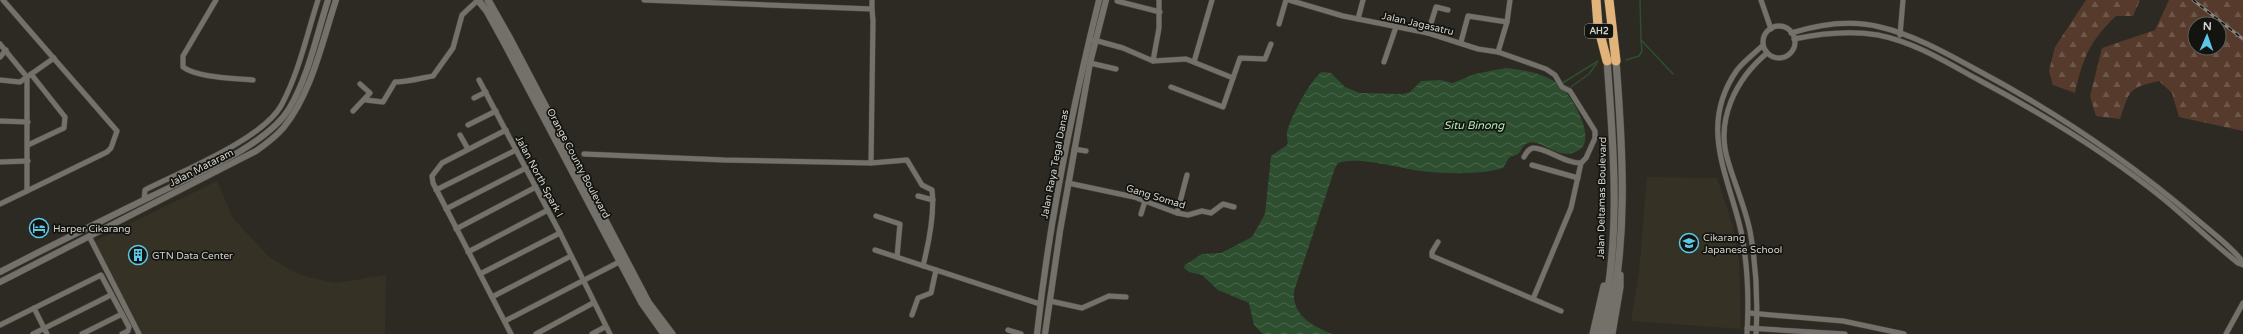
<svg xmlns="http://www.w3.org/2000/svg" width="2243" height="334" font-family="'Varela Round',sans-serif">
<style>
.built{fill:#353225}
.forest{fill:url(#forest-firs);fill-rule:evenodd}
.water{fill:url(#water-waves)}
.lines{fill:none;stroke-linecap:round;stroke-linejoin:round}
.stream{stroke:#2d4f30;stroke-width:1.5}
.minor-casing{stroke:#46453e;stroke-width:6}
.tertiary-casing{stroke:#46453e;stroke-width:7}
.secondary-casing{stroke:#46453e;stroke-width:8}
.motorway-casing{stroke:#46453e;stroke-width:10}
.minor{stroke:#737169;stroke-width:5}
.tertiary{stroke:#737169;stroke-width:6}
.secondary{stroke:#737169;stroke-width:7}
.motorway{stroke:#e3b479;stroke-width:9}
.rail-casing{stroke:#84837d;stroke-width:3}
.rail{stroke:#13130f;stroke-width:1.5;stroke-dasharray:4.5;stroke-linecap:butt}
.labels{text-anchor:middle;stroke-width:3.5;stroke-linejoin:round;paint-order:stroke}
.shield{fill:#13130f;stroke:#999994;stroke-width:1}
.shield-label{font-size:9px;font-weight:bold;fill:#d3d2cd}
.street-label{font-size:10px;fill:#d3d2cd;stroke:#13130f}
.poi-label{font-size:10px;fill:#d3d2cd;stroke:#13130f;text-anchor:start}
.water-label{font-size:11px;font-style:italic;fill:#b3edb6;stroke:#13130f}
</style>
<defs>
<pattern id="forest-firs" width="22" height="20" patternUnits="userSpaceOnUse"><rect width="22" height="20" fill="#563b2d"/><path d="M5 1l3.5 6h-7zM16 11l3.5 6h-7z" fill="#6d564a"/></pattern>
<pattern id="water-waves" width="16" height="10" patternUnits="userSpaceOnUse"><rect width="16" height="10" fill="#2d4f30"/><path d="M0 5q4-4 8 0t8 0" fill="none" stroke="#4b674d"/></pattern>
</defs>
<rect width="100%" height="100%" fill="#2c2a23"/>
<g class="built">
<polygon points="1647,177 1717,178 1732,223 1739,260 1741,329 1631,321 1639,273"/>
<polygon points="217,181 233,218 267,255 285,267 307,277 336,283 386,275 385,334 136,334 91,243"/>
</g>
<g class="forest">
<path d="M2086,0H2140L2133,16H2116C2090,41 2083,57 2075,93L2053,85L2049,71L2055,47Z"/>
<path d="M2169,0H2243V131L2179,117L2172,93L2159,81C2128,88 2130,90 2120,119L2096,116L2090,96L2102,48L2155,30ZM2195,24H2219V48H2195Z"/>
</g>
<path class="water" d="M1506,68C1524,70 1543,73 1558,84C1570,93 1598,138 1579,150C1559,163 1542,138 1528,143C1522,145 1522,150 1518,154C1515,156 1512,155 1510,157C1507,160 1505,165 1503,168C1483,175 1436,174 1414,170C1396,167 1356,156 1338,163L1335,168L1294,291C1292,315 1311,325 1332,334H1263L1254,325L1249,303L1218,290L1202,275L1189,272L1184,268L1185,265L1202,254L1221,253L1252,237L1265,214L1271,156L1287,145C1289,141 1286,138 1287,133C1289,120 1311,78 1322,72L1331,73L1345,87L1360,93L1403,94L1410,92L1421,81L1440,80L1453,83L1475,74Z"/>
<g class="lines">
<g class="stream">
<polyline points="1640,0 1641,40 1673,74"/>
<polyline points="1626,60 1639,56 1642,51 1641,40"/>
<polyline points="1561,84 1598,61"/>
<polyline points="1571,87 1589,74 1597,63"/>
</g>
<defs>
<g id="minor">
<path d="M216,0L183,56V67C198,78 234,78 253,80"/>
<polyline points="1289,0 1343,16 1428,33 1478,49 1498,52 1546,69 1555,75 1562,87 1570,91 1595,131 1595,138 1586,158 1581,163 1571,208 1533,299 1432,256 1432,252 1438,242"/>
<polyline points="1761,0 1771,29"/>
<polyline points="1117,1 1160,12"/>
<polyline points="872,9 872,0"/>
<polyline points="1358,19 1363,0"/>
<polyline points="1279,24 1286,0"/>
<circle cx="1779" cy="42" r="16"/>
<polyline points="1428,33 1436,7 1448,10"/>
<path d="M1791,33C1820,24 1850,19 1880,27C1914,35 1946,53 1977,70C2054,111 2127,160 2194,217C2210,231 2230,245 2243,262"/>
<polyline points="1900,35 1903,0"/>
<path d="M1794,39C1822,33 1849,30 1878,35C1914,42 1946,62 1977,79C2043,114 2107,153 2165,200C2190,221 2213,243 2238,263L2243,265"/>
<polyline points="1094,40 1123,48 1153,61 1186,59 1233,78"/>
<polyline points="1461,42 1468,16 1507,22"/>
<polyline points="0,44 27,77 27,191 107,152 111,148 117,131 3,0"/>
<polyline points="1498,52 1507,22 1510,0"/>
<polyline points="0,57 6,50"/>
<polyline points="1153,61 1159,28 1159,0"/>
<polyline points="1194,62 1212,0"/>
<polyline points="1384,62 1396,27"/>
<polyline points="1090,63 1116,69"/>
<polyline points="0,80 20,82 54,58"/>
<polyline points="479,80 560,233 610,334"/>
<polyline points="1171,87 1223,107 1240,58 1265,59 1271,44"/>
<polyline points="474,98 486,92"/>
<path d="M366,100L383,102L395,82C408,82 421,78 433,76L453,48L462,15L478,0"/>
<polyline points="353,111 370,93 360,84"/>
<polyline points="0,121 28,122"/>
<polyline points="468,125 496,111"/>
<polyline points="506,130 442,163 432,176 433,183 511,334"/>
<polyline points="460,135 468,149"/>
<polyline points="28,145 64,128 65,117 31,74"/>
<polyline points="1074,149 1086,151"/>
<polyline points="584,154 724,160 871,163 873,21 872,9 644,0"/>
<path d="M1524,157C1526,153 1529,149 1533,148C1545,147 1566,164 1581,163"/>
<polyline points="0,162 28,161"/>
<path d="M871,163L907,160L922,185L932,190C935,214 929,242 923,266"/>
<polyline points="1532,165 1578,178"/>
<polyline points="1068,183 1134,197 1177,213 1188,215 1202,211 1211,213 1223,204 1234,207"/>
<polyline points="436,190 516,150"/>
<polyline points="918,196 933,200"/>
<path d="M144,200L145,190C180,172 264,139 282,104C299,72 307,34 318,0"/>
<polyline points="0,204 27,191"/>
<polyline points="446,209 526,168"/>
<polyline points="1177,213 1187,175"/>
<polyline points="1141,214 1145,201"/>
<polyline points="876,216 900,224 897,257"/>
<polyline points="456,229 536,187"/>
<polyline points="89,236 139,334"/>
<polyline points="875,250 1040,304"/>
<polyline points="468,252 548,210"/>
<polyline points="480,274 560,233"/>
<polyline points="492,297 571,256"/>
<polyline points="1533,299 1561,311"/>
<polyline points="1050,301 1082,308 1109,296 1126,297"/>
<polyline points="34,308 47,334"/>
<polyline points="1749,313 1843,321 1904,334"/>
<polyline points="912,315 918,298 931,293 936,270"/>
<polyline points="505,321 623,260"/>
<polyline points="0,325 101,275 129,327 128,331 122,334"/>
<polyline points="1747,328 1845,334"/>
<polyline points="1008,330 1021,334"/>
<polyline points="33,334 111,295"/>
<polyline points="82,334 122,314"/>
<polyline points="536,334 593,303"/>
<polyline points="592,334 605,327"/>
<path d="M1747,334C1749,300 1748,265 1741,231C1728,174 1698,126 1737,70C1744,61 1755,53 1763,45"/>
<path d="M1756,334C1758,300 1756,264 1750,231C1745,207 1735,185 1728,161C1715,120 1736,79 1767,53"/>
<polyline points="2226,334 2243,303"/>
</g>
<g id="tertiary">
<path d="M0,272C50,246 101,221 152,196C192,176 266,146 289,109C308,78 317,34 328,0"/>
<path d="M0,282L256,151C266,144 276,137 284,127C312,92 322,42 336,0"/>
<path d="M1037,334C1049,222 1072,109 1099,0"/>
<polyline points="1045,334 1060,231 1090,63 1106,0"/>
</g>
<g id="secondary">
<polyline points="478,0 487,11 503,40 642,303 664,334"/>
<polyline points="488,0 509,37 648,302 672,334"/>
<polyline points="1593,334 1604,286"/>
<path d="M1599,334C1622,246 1614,151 1607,61H1616C1623,152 1629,244 1606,334"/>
<polyline points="1612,334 1620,287 1620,275"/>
</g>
<g id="motorway">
<polyline points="1596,0 1598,26 1607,61"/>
<polyline points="1609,0 1616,61"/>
</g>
</defs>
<use href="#minor" class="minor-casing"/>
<use href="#tertiary" class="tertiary-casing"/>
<use href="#secondary" class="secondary-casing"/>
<use href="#motorway" class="motorway-casing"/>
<use href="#minor" class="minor"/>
<use href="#tertiary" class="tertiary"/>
<use href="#secondary" class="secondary"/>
<use href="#motorway" class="motorway"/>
<defs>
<polyline id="rail" points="2193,0 2243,39"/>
</defs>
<use href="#rail" class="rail-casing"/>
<use href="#rail" class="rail"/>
</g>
<defs>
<symbol id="hotel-ring" viewBox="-11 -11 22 22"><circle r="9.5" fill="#13130f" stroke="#5bc8e7" stroke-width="1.5"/><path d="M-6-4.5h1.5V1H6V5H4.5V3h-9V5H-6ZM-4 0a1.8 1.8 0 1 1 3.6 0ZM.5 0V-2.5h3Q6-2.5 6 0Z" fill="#5bc8e7"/></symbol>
<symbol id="school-ring" viewBox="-11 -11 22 22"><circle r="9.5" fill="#13130f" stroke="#5bc8e7" stroke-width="1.5"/><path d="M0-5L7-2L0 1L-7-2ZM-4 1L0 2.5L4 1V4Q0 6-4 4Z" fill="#5bc8e7"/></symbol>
<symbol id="building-ring" viewBox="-11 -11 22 22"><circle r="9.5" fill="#13130f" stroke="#5bc8e7" stroke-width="1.5"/><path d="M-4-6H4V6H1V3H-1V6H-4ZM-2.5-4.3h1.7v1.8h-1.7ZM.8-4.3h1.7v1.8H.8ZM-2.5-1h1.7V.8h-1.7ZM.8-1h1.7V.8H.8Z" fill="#5bc8e7"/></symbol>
</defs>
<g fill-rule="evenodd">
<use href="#hotel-ring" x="28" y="217" width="22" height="22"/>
<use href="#school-ring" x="1678" y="232" width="22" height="22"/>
<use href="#building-ring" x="127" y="244" width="22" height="22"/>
</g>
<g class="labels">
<rect class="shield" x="1585" y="24" width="28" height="14" rx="3"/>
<g class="shield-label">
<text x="1599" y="34">AH2</text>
</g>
<g class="street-label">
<text transform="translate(1418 23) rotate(13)" y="4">Jalan Jagasatru</text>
<text transform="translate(579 163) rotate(62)" y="4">Orange County Boulevard</text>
<text transform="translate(1054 164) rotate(-79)" y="4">Jalan Raya Tegal Danas</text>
<text transform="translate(201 167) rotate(-27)" y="4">Jalan Mataram</text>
<text transform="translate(540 176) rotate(62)" y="4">Jalan North Spark I</text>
<text transform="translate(1156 196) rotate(17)" y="4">Gang Somad</text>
<text transform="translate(1601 198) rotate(-89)" y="4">Jalan Deltamas Boulevard</text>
</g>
<g class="poi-label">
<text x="53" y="232">Harper Cikarang</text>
<text x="1703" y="241">Cikarang<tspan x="1703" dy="12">Japanese School</tspan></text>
<text x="152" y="259">GTN Data Center</text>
</g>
<g class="water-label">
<text x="1474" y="129">Situ Binong</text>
</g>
</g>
<g transform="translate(2207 36) rotate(2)"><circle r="19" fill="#13130f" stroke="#605f5b"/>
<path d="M0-3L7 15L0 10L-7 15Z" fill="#5bc8e7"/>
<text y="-6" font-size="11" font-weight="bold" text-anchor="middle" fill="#d3d2cd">N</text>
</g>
</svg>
